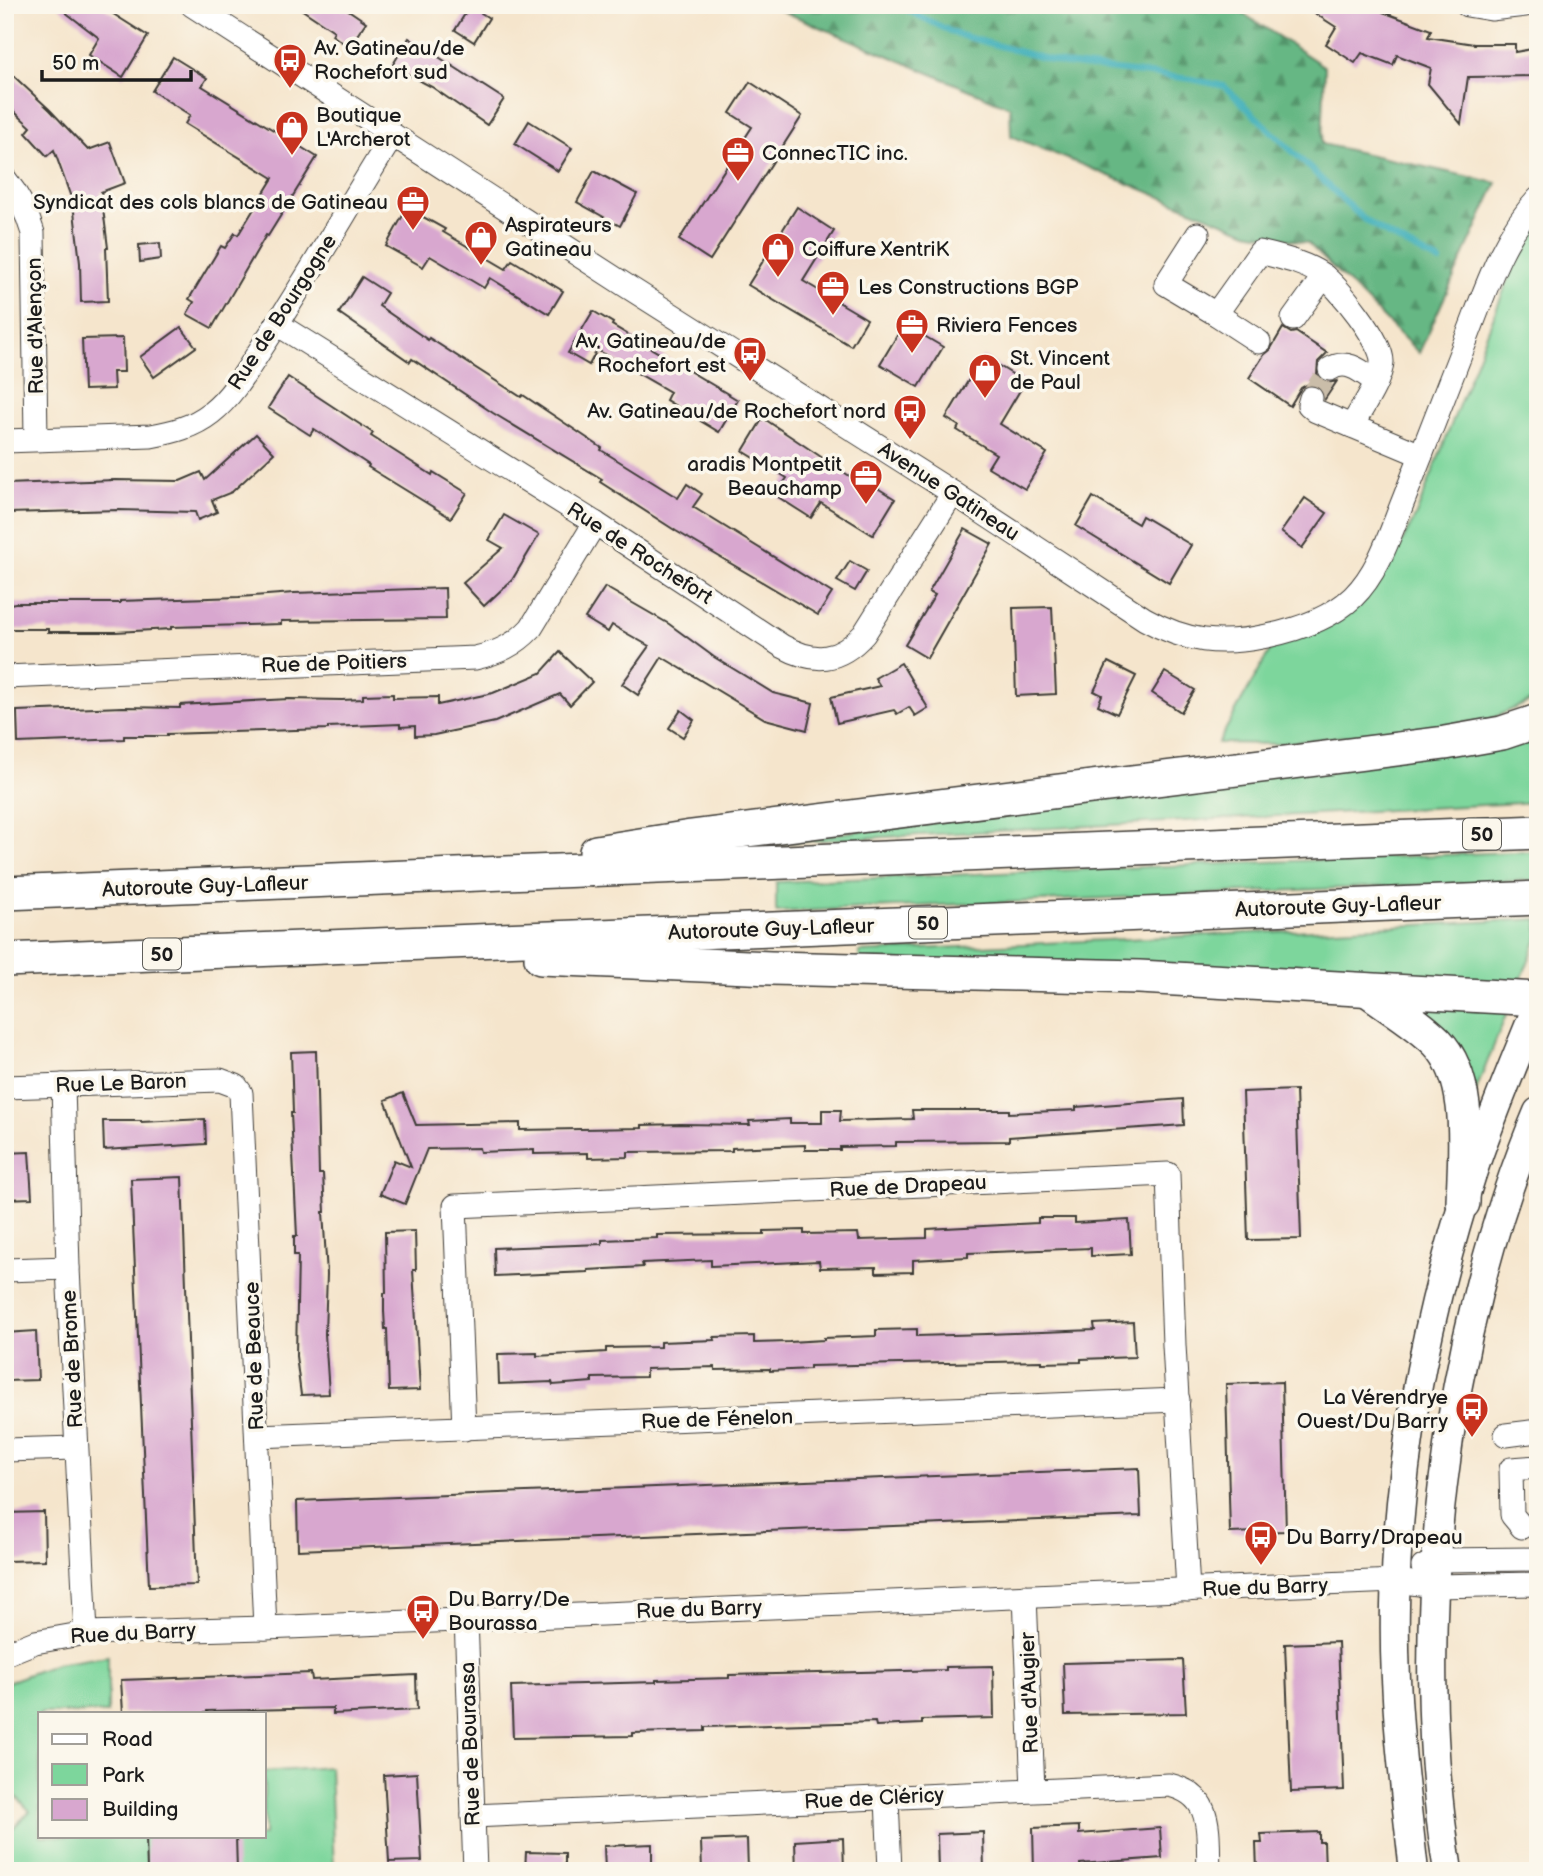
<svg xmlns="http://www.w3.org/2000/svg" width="1543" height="1876" font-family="'Balsamiq Sans',sans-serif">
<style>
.green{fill:#7dd69c;stroke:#4c795c;stroke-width:2}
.forest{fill:url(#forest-firs);stroke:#416a50;stroke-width:2}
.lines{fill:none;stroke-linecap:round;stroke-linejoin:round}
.stream{stroke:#3eafb9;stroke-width:6}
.building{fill:#d8a7cf}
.minor-tunnel{stroke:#cabda9;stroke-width:23;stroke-dasharray:23 11;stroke-linecap:butt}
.minor-casing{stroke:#3d3a36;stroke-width:25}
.major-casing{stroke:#3d3a36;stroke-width:31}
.highway-casing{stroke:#3d3a36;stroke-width:36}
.minor{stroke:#fff;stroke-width:23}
.major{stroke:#fff;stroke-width:28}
.highway{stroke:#fff;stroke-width:33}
.labels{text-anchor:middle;stroke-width:7;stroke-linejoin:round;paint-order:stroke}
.shield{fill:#fbf7ec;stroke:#5f5e5a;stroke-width:2}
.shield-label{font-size:19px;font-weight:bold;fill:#1c1c1c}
.poi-label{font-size:21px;fill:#1c1c1c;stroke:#fbf7ec;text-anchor:start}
.street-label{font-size:21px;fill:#1c1c1c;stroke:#fbf7ec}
</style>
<defs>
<pattern id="forest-firs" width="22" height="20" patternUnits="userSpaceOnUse" patternTransform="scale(1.75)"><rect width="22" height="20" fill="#66b784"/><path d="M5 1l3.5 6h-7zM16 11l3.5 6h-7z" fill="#53946b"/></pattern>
</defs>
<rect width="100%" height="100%" fill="#fbf7ec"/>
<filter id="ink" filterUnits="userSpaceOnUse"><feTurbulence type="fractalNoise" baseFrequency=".0143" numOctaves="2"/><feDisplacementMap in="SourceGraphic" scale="14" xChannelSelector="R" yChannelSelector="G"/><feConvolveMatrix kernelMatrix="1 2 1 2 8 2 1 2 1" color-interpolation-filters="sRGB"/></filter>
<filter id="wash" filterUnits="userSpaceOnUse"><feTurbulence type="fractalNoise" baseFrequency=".00686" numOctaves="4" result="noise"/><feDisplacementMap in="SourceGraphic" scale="28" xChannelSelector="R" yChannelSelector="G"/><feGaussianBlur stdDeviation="1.57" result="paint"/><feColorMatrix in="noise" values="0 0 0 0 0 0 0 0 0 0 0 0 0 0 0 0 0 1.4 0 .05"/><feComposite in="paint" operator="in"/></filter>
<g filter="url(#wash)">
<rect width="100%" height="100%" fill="#f5e5cc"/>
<g class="green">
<polygon points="1538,224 1538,698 1488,720 1276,744 1218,743 1274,643 1380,580 1394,558 1415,517 1517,257"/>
<polygon points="1538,733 1538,802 773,843"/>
<polygon points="1538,851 1538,880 776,912 776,882"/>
<polygon points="1538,919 1538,936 1520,983 860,960 859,952"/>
<polygon points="1416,1007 1508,1010 1471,1103"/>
<polygon points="108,1656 108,1713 40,1713 40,1836 264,1836 264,1772 330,1767 334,1871 5,1871 5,1836 30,1811 5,1785 5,1683 56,1664"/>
</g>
<polygon class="forest" points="768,5 1230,5 1325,67 1322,144 1497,183 1419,353 1308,243 1247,232 1011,136 1010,107"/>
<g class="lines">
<polyline class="stream" points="897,5 956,34 1065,64 1191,79 1224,86 1361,217 1388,235 1440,262"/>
</g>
<g id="blocks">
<g class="building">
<polygon points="56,5 99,5 148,36 123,77 89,55 99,38"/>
<polygon points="295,5 341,5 366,22 349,47 332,35 334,31"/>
<polygon points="1302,5 1372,5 1383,12 1431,30 1428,37 1474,44 1515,44 1515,52 1538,48 1538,76 1468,77 1461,124 1428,84 1431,68 1397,55 1393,65 1362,53 1355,63 1326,44 1336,27"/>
<polygon points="470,6 489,18 474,42 455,30"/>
<polygon points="409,38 504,99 487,125 432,87 392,66"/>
<polygon points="173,57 207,78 202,86 317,157 268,236 266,235 212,328 187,314 194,302 189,299 221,246 225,248 235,233 238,235 273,178 185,124 190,115 152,91"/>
<polygon points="5,68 50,110 88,150 110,142 125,183 101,192 108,248 106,248 108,301 81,302 80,263 73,203 54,150 47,156 26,133 31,127 5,103"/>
<polygon points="750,82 802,116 710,260 679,240 752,127 730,113"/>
<polygon points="529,121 572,148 558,171 515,144"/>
<polygon points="594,171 637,194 620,226 577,202"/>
<polygon points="797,207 834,231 803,281 867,319 851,346 748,285"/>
<polygon points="407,208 445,229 443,232 506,269 512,260 563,291 549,314 490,278 484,288 430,256 423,267 386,246"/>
<polygon points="160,243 161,259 140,262 139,245"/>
<polygon points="362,277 387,293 379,306 428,340 429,338 521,397 523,395 602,448 601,450 678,498 687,484 702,494 693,507 832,593 818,615 676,531 600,482 602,479 493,413 412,359 410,362 339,313"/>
<polygon points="593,311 613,323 612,325 738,400 719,432 666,400 670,392 597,350 589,365 568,353"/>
<polygon points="904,324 943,347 919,387 880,364"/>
<polygon points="181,327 196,347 154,377 140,357"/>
<polygon points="1283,328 1291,333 1296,332 1327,353 1318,362 1317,374 1322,380 1328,383 1337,381 1325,399 1321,388 1308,384 1301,388 1290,406 1249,378 1264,355 1270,350"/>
<polygon points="123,338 124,372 113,372 114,389 84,390 82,339"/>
<polygon points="983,356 1025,382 1000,424 1047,453 1025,489 988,467 996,454 957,430 959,426 946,418"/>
<polygon points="288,377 373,433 371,436 432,475 433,472 467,493 451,518 368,467 369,465 314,429 310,435 268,408"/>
<polygon points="763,418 857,481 860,477 895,499 873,535 821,503 811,518 775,495 787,478 743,451"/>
<polygon points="256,434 274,453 232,492 212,500 217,512 198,520 195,512 119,510 8,513 7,484 115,480 180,481 201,472 205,480"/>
<polygon points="1093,497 1138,524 1142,516 1191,545 1169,583 1076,526"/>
<polygon points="1305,498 1327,513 1302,548 1281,532"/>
<polygon points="504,515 539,535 512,580 484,606 463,583 503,548 489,540"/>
<polygon points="965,529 992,544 927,658 905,645 935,595 929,592"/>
<polygon points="850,561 867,571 855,591 837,581"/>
<polygon points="605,587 669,624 714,657 773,693 813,703 807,730 765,719 662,657 638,695 622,684 649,646 612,625 608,632 585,618"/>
<polygon points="445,588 446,619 281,621 281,624 171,627 171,629 115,632 48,632 48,629 5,629 5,605 15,603 120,603 120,601 239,597 294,593"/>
<polygon points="1052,607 1056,694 1016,696 1013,608"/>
<polygon points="560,652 592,682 570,705 560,694 495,722 434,735 415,736 415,726 400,727 400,724 328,727 328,729 167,734 167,736 124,736 124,739 18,743 17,711 123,707 180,708 180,705 289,699 342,700 363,699 363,695 393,694 393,698 438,697 438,705 493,693 541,673"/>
<polygon points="1108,662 1136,676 1117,714 1098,705 1102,695 1094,691"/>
<polygon points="901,663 928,708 915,716 909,707 897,714 894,710 837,723 831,697 880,686 875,678"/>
<polygon points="1165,672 1195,690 1181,712 1152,693"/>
<polygon points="681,710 694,720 683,737 669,728"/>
<polygon points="316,1051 319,1174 323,1174 325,1212 323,1212 327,1274 325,1334 329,1394 301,1395 296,1356 298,1255 294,1255 294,1236 297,1236 291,1113 293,1113 291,1052"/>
<polygon points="1296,1090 1301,1239 1248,1240 1243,1092"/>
<polygon points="403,1093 416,1125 520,1123 520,1130 642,1128 642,1125 680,1124 750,1125 749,1121 790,1119 790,1123 822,1123 822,1110 841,1110 840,1121 913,1119 912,1110 1009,1110 1009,1113 1076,1110 1076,1107 1183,1099 1184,1125 1009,1137 1009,1141 896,1142 896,1146 840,1147 840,1150 805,1150 805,1145 732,1148 732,1151 628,1152 628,1157 588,1158 588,1153 534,1154 534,1150 480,1152 479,1148 427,1149 405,1204 380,1194 394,1160 411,1167 385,1100"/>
<polygon points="205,1119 206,1144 104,1150 103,1121 141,1121 141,1122"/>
<polygon points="29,1152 32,1198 5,1199 5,1153"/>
<polygon points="182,1177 197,1585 149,1586 131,1179"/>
<polygon points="1038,1218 1075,1218 1075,1223 1129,1220 1131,1254 1091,1256 1091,1248 968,1253 968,1257 913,1260 913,1272 876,1273 876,1267 820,1268 819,1261 711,1266 711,1260 642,1263 643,1267 588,1270 588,1272 495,1276 494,1248 602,1244 602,1240 657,1238 657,1235 764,1234 764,1231 804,1230 804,1234 858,1233 859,1240 927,1238 927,1229 1038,1223"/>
<polygon points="415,1231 416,1270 413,1270 420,1390 389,1391 387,1329 385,1329 384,1311 384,1293 386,1293 385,1232"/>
<polygon points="1133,1322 1135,1357 1081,1359 1081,1362 1042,1363 1042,1361 810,1366 810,1369 770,1371 770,1369 715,1370 715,1367 646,1369 646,1377 592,1378 592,1382 553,1385 552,1382 499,1384 498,1354 537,1353 537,1356 606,1352 606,1348 660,1347 660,1342 715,1340 714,1337 754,1336 754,1343 789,1342 824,1340 824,1338 876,1336 876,1330 917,1329 917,1336 987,1334 1095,1330 1094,1324"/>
<polygon points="36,1331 38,1380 5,1381 5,1333"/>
<polygon points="1282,1382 1286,1531 1230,1533 1226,1384"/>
<polygon points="1139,1468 1141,1516 298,1550 297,1501"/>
<polygon points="44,1512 45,1560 5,1561 5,1513"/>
<polygon points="1338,1642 1344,1790 1291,1792 1285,1644"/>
<polygon points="1183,1660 1186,1713 1065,1715 1063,1663"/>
<polygon points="993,1666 994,1718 922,1720 922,1724 876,1726 875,1722 705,1727 705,1731 633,1733 633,1736 513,1738 511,1686 656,1682 656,1680 729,1678 729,1675 946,1670 946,1667"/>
<polygon points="311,1673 312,1680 416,1675 417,1710 333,1714 333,1708 207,1711 207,1713 123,1713 121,1680"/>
<polygon points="417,1773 422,1861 389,1862 384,1775"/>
<polygon points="1079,1826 1079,1834 1160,1828 1162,1858 1080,1864 1080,1871 1034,1871 1033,1828"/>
<polygon points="983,1832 984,1871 938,1871 937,1834"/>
<polygon points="1319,1832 1319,1842 1324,1842 1325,1869 1257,1871 1256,1843 1262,1843 1261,1834"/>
<polygon points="146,1836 236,1836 237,1871 147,1871"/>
<polygon points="843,1838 844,1871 796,1871 795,1841"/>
<polygon points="747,1839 748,1871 702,1871 701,1841"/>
<polygon points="652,1844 652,1871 605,1871 604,1846"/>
<polygon points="526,1852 565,1853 565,1871 525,1871"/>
</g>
</g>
</g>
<g filter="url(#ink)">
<use href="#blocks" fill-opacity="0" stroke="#3d3a36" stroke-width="2"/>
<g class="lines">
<polyline class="minor-tunnel" points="1311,398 1330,369"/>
<defs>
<g id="minor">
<path d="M192,5L625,285L953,493L1145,619C1186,642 1220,646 1267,636C1296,630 1331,618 1353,597C1379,572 1391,531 1404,499C1424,447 1444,396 1464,345C1484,295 1500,239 1538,199"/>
<polyline points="1467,5 1491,9 1525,5"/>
<path d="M5,179C19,196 27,212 33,233L36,439"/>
<path d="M1198,234L1166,284L1216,314L1260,252C1281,258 1303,262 1321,274C1338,286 1383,342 1382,362C1381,381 1361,409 1352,426"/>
<polyline points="1216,314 1259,342"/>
<polyline points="1293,319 1324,276"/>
<path d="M277,324L595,523L782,646C815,664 839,662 864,634L953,493"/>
<path d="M1330,369C1347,358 1362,372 1376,382"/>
<polyline points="1311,398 1309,405 1316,411 1421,455"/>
<path d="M5,441L151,436C173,432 193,427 211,413C234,395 250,365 266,341C310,274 350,204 393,135"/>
<path d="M5,677L475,658C498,653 515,645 531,628L595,523"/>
<polyline points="63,1085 68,1268 86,1633"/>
<polyline points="5,1087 220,1080 236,1086 241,1093 265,1628"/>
<polyline points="5,1270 68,1268"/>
<polyline points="464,1429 455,1206 1168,1174 1174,1345 1188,1590"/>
<polyline points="1506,1435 1538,1431"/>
<polyline points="257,1436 1178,1400"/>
<polyline points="5,1450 76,1448"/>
<polyline points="1522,1527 1512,1515 1511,1469 1538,1467"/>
<polyline points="1423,1567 1437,1560 1538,1559"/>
<polyline points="1025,1596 1033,1790"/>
<polyline points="466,1618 475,1871"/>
<polyline points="5,1654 35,1642 86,1633 265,1628 1396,1581 1435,1586 1538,1584"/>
<polyline points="887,1798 890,1871"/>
<path d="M473,1816L1169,1785C1215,1795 1207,1833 1209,1871"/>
</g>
<g id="major">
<path d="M1414,1871C1404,1783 1393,1696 1395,1607C1397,1462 1427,1315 1471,1177C1490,1118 1515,1061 1538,1004"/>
<path d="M1448,1871C1409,1631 1443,1336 1538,1112"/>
</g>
<g id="highway">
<polyline points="596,852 691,837 1445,743 1502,733 1538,721"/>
<polyline points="5,893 1538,832"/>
<polyline points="541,958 771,968 1139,977 1538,999"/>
<polyline points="5,960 1538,898"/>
<path d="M1368,990C1391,1007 1417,1022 1437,1042C1474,1080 1464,1155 1463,1203"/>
</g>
</defs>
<use href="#minor" class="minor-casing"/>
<use href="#major" class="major-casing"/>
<use href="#highway" class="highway-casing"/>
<use href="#minor" class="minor"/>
<use href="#major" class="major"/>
<use href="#highway" class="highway"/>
</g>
</g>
<defs>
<symbol id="bus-pin" viewBox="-11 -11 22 30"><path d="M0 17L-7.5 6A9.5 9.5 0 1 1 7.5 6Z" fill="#c8321e" stroke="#fbf7ec"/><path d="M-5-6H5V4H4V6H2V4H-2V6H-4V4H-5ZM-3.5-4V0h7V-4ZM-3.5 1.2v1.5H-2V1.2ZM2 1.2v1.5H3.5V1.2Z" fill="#fff"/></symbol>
<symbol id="shop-pin" viewBox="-11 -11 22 30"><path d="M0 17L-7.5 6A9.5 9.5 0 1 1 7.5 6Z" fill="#c8321e" stroke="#fbf7ec"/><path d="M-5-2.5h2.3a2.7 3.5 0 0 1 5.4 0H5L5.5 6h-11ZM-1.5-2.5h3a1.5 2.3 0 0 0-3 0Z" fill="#fff"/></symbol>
<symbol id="office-pin" viewBox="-11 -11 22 30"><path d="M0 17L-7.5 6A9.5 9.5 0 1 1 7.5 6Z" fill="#c8321e" stroke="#fbf7ec"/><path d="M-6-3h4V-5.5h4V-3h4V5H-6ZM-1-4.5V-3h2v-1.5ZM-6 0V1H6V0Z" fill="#fff"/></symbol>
</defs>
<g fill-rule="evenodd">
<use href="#bus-pin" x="271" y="41" width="38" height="52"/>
<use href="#shop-pin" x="273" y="108" width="38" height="52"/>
<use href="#office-pin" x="719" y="134" width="38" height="52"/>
<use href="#office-pin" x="394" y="183" width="38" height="52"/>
<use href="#shop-pin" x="462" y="218" width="38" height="52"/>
<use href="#shop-pin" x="759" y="230" width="38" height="52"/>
<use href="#office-pin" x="814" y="268" width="38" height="52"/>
<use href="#office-pin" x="893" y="306" width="38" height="52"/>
<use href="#bus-pin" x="731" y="334" width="38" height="52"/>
<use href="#shop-pin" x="966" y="351" width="38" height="52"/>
<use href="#bus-pin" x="891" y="392" width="38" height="52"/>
<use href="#office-pin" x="847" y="457" width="38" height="52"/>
<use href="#bus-pin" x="1453" y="1390" width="38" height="52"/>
<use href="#bus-pin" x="1242" y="1518" width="38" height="52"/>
<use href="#bus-pin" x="404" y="1592" width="38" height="52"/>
</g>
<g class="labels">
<g class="shield">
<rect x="1463" y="818.5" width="38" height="31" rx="5"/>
<rect x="909" y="907.5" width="38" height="31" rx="5"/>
<rect x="143" y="938.5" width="38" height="31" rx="5"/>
</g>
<g class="shield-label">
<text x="1482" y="841">50</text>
<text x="928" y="930">50</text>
<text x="162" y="961">50</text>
</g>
<g class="poi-label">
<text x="314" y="55">Av. Gatineau/de<tspan x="314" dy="24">Rochefort sud</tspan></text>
<text x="316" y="122">Boutique<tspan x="316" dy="24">L'Archerot</tspan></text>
<text x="762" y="160">ConnecTIC inc.</text>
<text x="388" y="209" text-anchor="end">Syndicat des cols blancs de Gatineau</text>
<text x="505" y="232">Aspirateurs<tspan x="505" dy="24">Gatineau</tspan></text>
<text x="802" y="256">Coiffure XentriK</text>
<text x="858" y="294">Les Constructions BGP</text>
<text x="936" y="332">Riviera Fences</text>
<text x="726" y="348" text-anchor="end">Av. Gatineau/de<tspan x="726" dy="24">Rochefort est</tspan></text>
<text x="1010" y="365">St. Vincent<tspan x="1010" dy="24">de Paul</tspan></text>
<text x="886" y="418" text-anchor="end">Av. Gatineau/de Rochefort nord</text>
<text x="842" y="471" text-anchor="end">aradis Montpetit<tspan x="842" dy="24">Beauchamp</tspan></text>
<text x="1448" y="1404" text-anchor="end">La Vérendrye<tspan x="1448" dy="24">Ouest/Du Barry</tspan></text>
<text x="1286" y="1544">Du Barry/Drapeau</text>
<text x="448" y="1606">Du Barry/De<tspan x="448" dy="24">Bourassa</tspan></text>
</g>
<g class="street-label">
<text transform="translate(282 312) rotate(-57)" y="7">Rue de Bourgogne</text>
<text transform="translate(35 326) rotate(-91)" y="7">Rue d'Alençon</text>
<text transform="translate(949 491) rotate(33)" y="7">Avenue Gatineau</text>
<text transform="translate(640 553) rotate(33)" y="7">Rue de Rochefort</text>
<text transform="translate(334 663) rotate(-2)" y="7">Rue de Poitiers</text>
<text transform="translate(205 886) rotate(-2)" y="7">Autoroute Guy-Lafleur</text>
<text transform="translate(1338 906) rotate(-2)" y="7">Autoroute Guy-Lafleur</text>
<text transform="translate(771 929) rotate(-2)" y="7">Autoroute Guy-Lafleur</text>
<text transform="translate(121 1083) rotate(-2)" y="7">Rue Le Baron</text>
<text transform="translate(908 1186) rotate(-3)" y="7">Rue de Drapeau</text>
<text transform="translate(254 1356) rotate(-92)" y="7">Rue de Beauce</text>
<text transform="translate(72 1359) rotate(-93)" y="7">Rue de Brome</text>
<text transform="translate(717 1419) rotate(-2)" y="7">Rue de Fénelon</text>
<text transform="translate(1265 1587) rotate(-2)" y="7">Rue du Barry</text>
<text transform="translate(699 1609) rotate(-2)" y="7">Rue du Barry</text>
<text transform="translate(133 1633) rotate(-3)" y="7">Rue du Barry</text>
<text transform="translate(1029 1693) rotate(-92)" y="7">Rue d'Augier</text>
<text transform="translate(470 1744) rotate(-92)" y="7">Rue de Bourassa</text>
<text transform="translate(874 1798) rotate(-3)" y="7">Rue de Cléricy</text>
</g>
</g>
<rect width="1543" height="1876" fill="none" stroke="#fbf7ec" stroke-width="28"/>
<rect x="38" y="1712" width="228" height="126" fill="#fbf7ec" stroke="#a29f99" stroke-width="2"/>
<rect x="52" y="1734" width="35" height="10" fill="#ffffff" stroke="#a29f99" stroke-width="2"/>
<text x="102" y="1746" font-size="21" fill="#1c1c1c">Road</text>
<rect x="52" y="1764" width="35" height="21" fill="#7dd69c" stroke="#a29f99" stroke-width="2"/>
<text x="102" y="1782" font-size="21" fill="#1c1c1c">Park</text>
<rect x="52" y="1799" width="35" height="21" fill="#d8a7cf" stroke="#a29f99" stroke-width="2"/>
<text x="102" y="1816" font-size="21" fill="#1c1c1c">Building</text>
<path d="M42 70v10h149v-10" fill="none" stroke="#1c1c1c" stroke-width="3.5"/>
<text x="52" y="70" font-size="21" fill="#1c1c1c" stroke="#fbf7ec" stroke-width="5" paint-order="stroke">50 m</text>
</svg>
